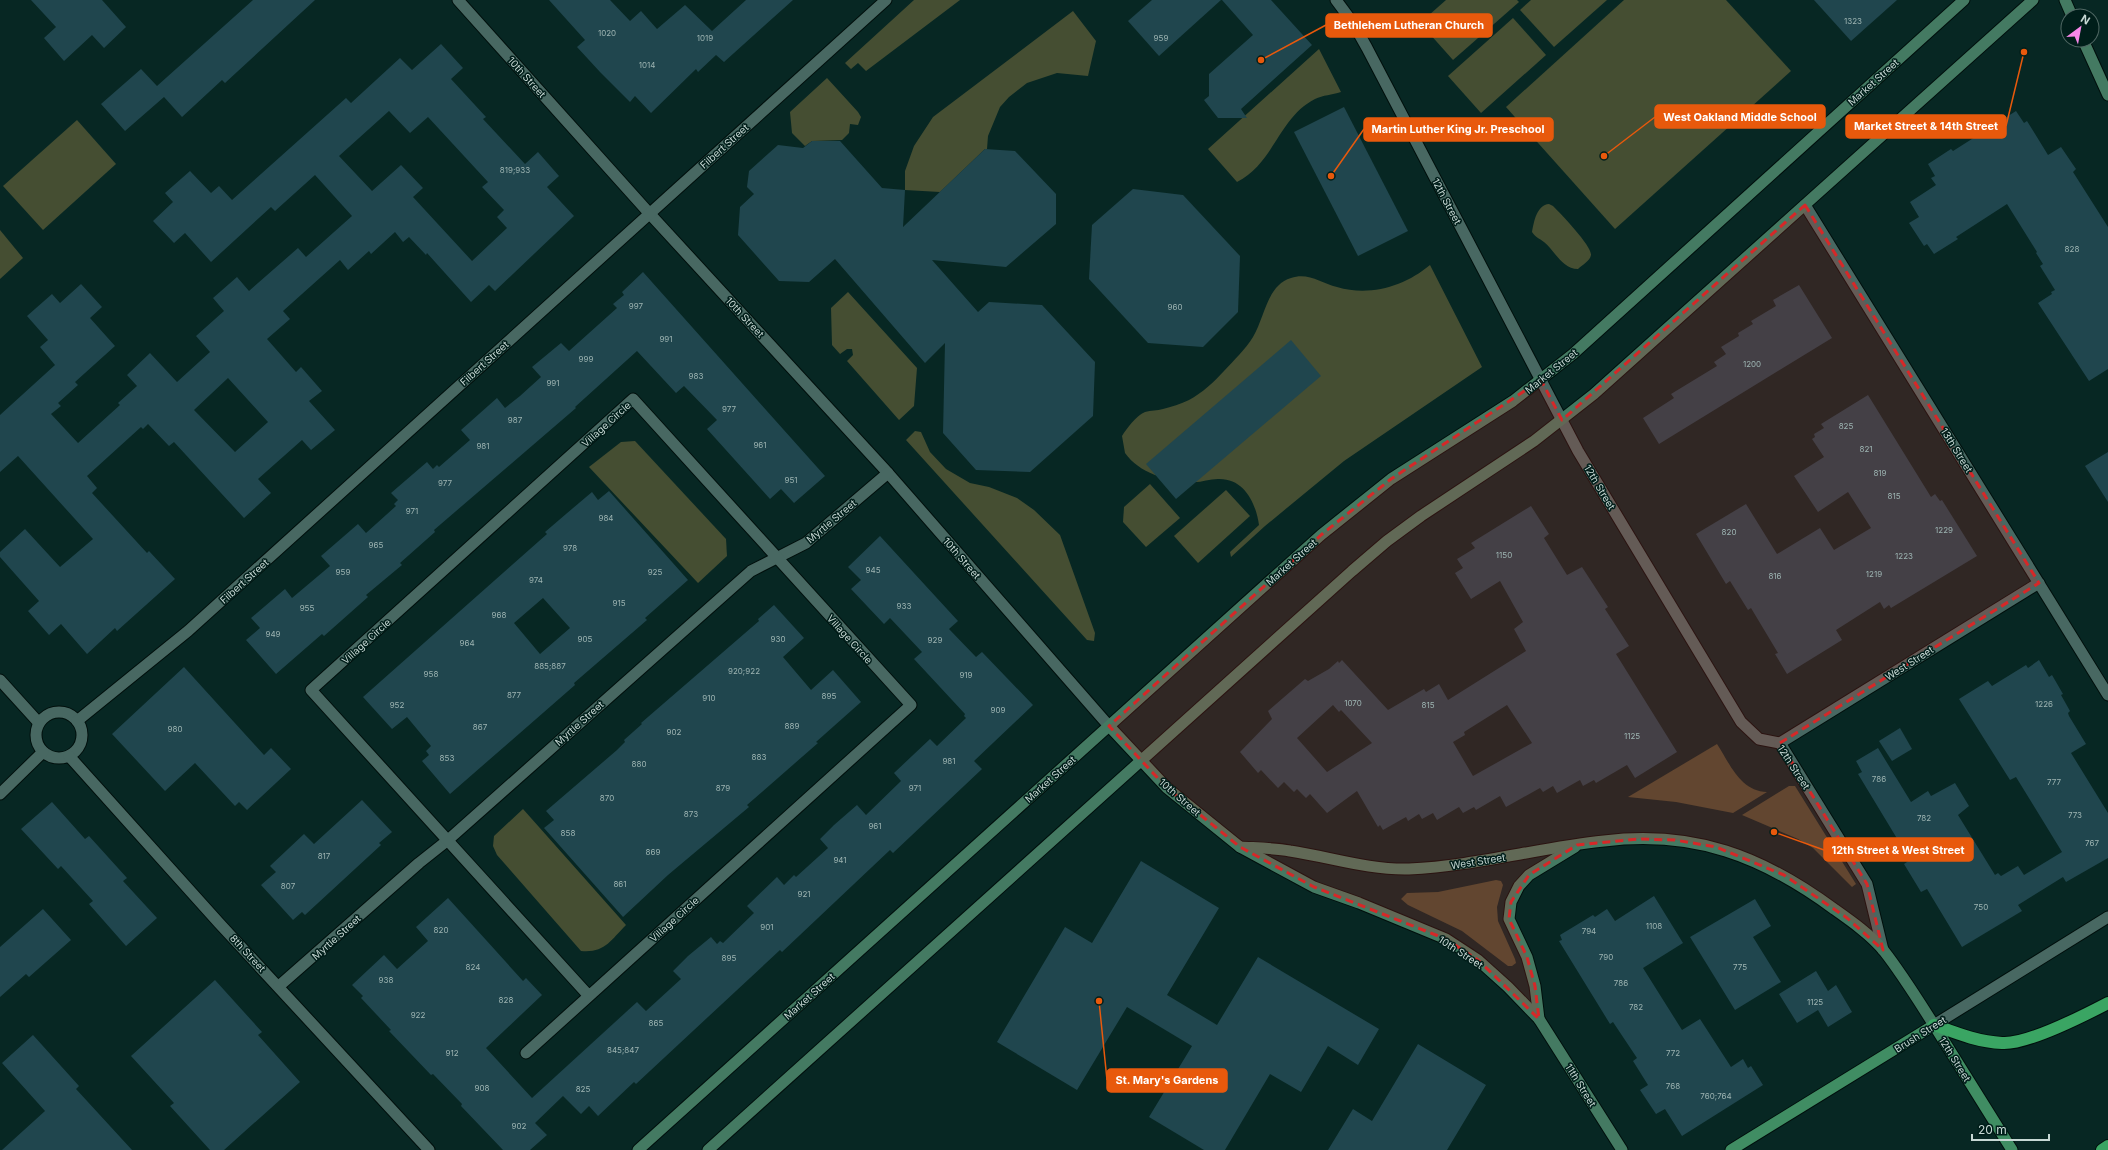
<svg xmlns="http://www.w3.org/2000/svg" width="2108" height="1150" font-family="Inter,sans-serif">
<style>
.green{fill:#454e32}
.building{fill:#20464e;fill-rule:evenodd}
.lines{fill:none;stroke-linecap:round;stroke-linejoin:round}
.minor-casing{stroke:#000f0c;stroke-width:13}
.tertiary-casing{stroke:#000f0c;stroke-width:13}
.secondary-casing{stroke:#000f0c;stroke-width:13}
.primary-casing{stroke:#000f0c;stroke-width:13}
.motorway-casing{stroke:#000f0c;stroke-width:14}
.minor{stroke:#486862;stroke-width:11}
.tertiary{stroke:#486862;stroke-width:11}
.secondary{stroke:#447a62;stroke-width:11}
.primary{stroke:#408d63;stroke-width:11}
.motorway{stroke:#3aa563;stroke-width:12}
.marked{fill:#d62828;fill-opacity:0.2;stroke:#d62828;stroke-width:3;stroke-dasharray:8 5;stroke-linejoin:round}
.labels{text-anchor:middle;stroke-width:3;stroke-linejoin:round;paint-order:stroke}
.number-label{font-size:8px;fill:#9db4b2}
.street-label{font-size:10px;fill:#c7d8d4;stroke:#001e1a}
.leader{fill:none;stroke:#e8590c;stroke-width:1.5}
.callout-dot{fill:#e8590c;stroke:#001e1a;stroke-width:1.5}
.callout{fill:#e8590c;stroke:#e8590c;stroke-width:1.5}
.callout-label{font-size:11px;text-anchor:middle;font-weight:bold;fill:#fff}
</style>
<rect width="100%" height="100%" fill="#072723"/>
<g class="green">
<polygon points="914,0 960,0 866,71 858,63 851,69 845,63"/>
<polygon points="1446,0 1517,0 1519,2 1453,60 1420,23"/>
<polygon points="1531,0 1607,0 1554,47 1520,10"/>
<polygon points="1624,0 1726,0 1791,71 1615,229 1506,107"/>
<polygon points="1073,11 1096,41 1088,76 1057,73 1027,83 1009,97 1000,107 988,136 987,149 985,149 940,192 905,190 905,171 914,146 933,117"/>
<polygon points="1513,18 1546,55 1481,113 1448,76"/>
<path d="M1319,49L1341,92C1332,95 1323,95 1315,99C1278,118 1274,164 1237,182L1208,149Z"/>
<polygon points="827,78 858,112 861,117 858,125 850,124 849,133 842,140 812,141 805,146 792,133 790,112"/>
<polygon points="77,120 116,164 43,230 3,186"/>
<path d="M1549,204L1553,206C1561,214 1592,246 1591,255C1590,261 1582,265 1578,269C1562,269 1555,251 1544,242C1539,238 1536,238 1532,232C1534,221 1537,205 1549,204Z"/>
<polygon points="0,230 23,258 0,279"/>
<path d="M1430,265L1482,367L1344,461L1265,526L1231,557L1230,552L1259,525C1256,503 1244,478 1218,479C1209,479 1200,483 1191,482C1167,481 1139,473 1125,453L1122,436C1127,428 1136,416 1145,412C1151,410 1157,411 1163,409C1171,407 1181,404 1189,400C1202,393 1214,382 1224,371C1234,360 1245,350 1253,337C1265,317 1267,285 1291,278C1308,272 1321,283 1337,287C1370,297 1405,286 1430,265Z"/>
<polygon points="848,292 917,368 914,406 899,420 847,361 853,355 852,349 847,349 840,354 832,345 831,308"/>
<polygon points="915,431 921,432 930,452 946,469 970,483 989,487 1017,498 1034,510 1060,535 1095,633 1094,641 1087,640 906,440"/>
<polygon points="635,441 726,539 727,556 698,583 589,467 621,442"/>
<polygon points="1150,484 1180,518 1146,547 1123,522 1124,507"/>
<polygon points="1226,490 1250,516 1198,563 1174,536"/>
<path d="M1717,744C1730,764 1740,791 1767,792L1733,813L1676,802L1628,797Z"/>
<polygon points="1789,786 1795,786 1856,884 1852,887 1813,848 1798,839 1742,815"/>
<path d="M523,809L626,925C610,941 605,953 581,951L497,855L493,846L494,836Z"/>
<polygon points="1496,880 1501,881 1503,885 1497,907 1498,921 1515,959 1516,963 1512,966 1508,966 1462,931 1408,905 1401,899 1407,893 1438,892"/>
</g>
<g class="building">
<polygon points="31,0 102,0 126,27 104,48 92,35 64,61 44,38 56,27"/>
<polygon points="253,0 315,0 225,83 222,80 182,117 164,97 125,131 101,104 141,69 157,86"/>
<polygon points="549,0 610,0 630,21 641,11 657,29 685,5 712,31 746,0 793,0 724,62 716,55 698,72 696,69 651,113 635,96 630,102 600,72 577,47 585,40"/>
<polygon points="1152,0 1221,0 1159,56 1128,21"/>
<polygon points="1222,0 1271,0 1312,45 1241,109 1247,118 1218,118 1204,100 1209,96 1209,74 1253,35"/>
<polygon points="1814,0 1897,0 1851,41"/>
<path d="M441,44L463,68L451,79L486,117L483,119L525,164L538,152L559,176L547,187L574,216L495,291L489,285L471,302L427,253L426,255L409,237L403,242L395,232L371,254L369,251L348,270L340,260L283,311L290,319L267,339L296,372L301,367L322,391L309,401L335,430L311,450L302,440L258,479L271,493L244,518L174,442L169,446L148,424L143,429L141,427L87,476L97,488L92,493L147,553L149,551L175,579L117,631L115,628L87,654L61,624L49,635L28,611L39,601L0,557V552L25,529L60,567L93,539L18,456L0,472V415L55,365L40,347L48,340L27,316L52,294L60,303L81,284L102,307L90,318L115,346L75,382L78,385L58,403L61,406L51,414L78,443L120,405L118,403L137,386L127,375L150,353L177,382L210,352L196,336L224,311L213,298L237,277L249,291L298,248L306,257L352,216L315,175L275,211L271,207L211,262L185,233L174,243L153,221L173,202L165,193L190,171L211,193L219,186L232,200L346,98L351,103L400,58L412,70ZM389,111L410,133L428,117L488,182L482,187L504,210L497,217L507,228L472,261L413,197L423,188L401,165L372,191L339,156ZM228,378L268,422L235,452L194,410Z"/>
<polygon points="1344,107 1408,231 1358,256 1294,132"/>
<polygon points="2016,111 2024,123 2027,121 2048,155 2061,147 2076,169 2073,172 2108,227 2108,369 2089,381 2038,303 2052,294 2051,292 2055,290 2040,266 2043,264 2036,253 2037,252 2007,204 1956,237 1958,239 1934,254 1927,244 1924,246 1909,223 1919,217 1910,202 1936,185 1931,178 1935,176 1928,164 1951,149 1953,151"/>
<polygon points="812,141 840,141 882,188 905,190 903,227 985,149 1015,151 1056,194 1056,224 1006,267 932,260 978,312 989,302 1042,305 1095,362 1093,416 1030,472 976,470 943,433 945,343 925,363 835,259 809,282 779,281 738,235 740,207 754,194 747,187 749,171 778,145 803,148"/>
<polygon points="1133,189 1183,195 1240,256 1238,312 1203,347 1148,343 1089,279 1092,225"/>
<polygon points="643,272 825,476 794,503 781,489 770,499 707,429 717,420 684,386 676,393 637,351 575,407 576,408 434,530 435,532 400,563 402,565 366,595 368,597 324,636 322,634 276,674 246,640 260,628 251,618 285,589 292,598 330,566 321,556 358,524 366,533 396,506 394,504 398,500 391,493 427,462 433,469 437,465 439,467 470,440 461,430 497,398 505,408 520,396 541,377 532,367 561,343 569,351 617,308 613,304 624,295 622,292"/>
<polygon points="1799,285 1832,338 1659,444 1643,418 1674,398 1671,394 1717,366 1714,362 1726,354 1721,347 1739,336 1738,333 1753,324 1751,321 1776,306 1773,300"/>
<polygon points="1291,340 1321,376 1176,499 1146,464"/>
<polygon points="1868,395 1931,497 1935,494 1940,501 1942,500 1977,556 1891,608 1889,605 1884,609 1880,602 1836,630 1842,640 1787,674 1775,654 1778,653 1751,608 1748,610 1730,581 1726,584 1696,534 1746,504 1777,554 1820,528 1834,550 1871,528 1848,492 1818,512 1794,476 1824,457 1812,439 1815,437 1814,434 1824,428 1821,424"/>
<polygon points="2108,452 2108,502 2085,466"/>
<path d="M609,491L688,580L645,618L647,620L574,683L575,685L450,794L422,761L429,755L426,751L431,746L407,717L392,729L363,697L547,534L545,532L566,514L592,492L598,500ZM543,598L570,628L540,654L514,623Z"/>
<path d="M1531,506L1549,534L1544,538L1567,575L1582,567L1608,607L1605,609L1629,646L1616,654L1677,752L1635,778L1627,765L1596,783L1594,780L1583,786L1580,780L1557,793L1553,786L1543,792L1540,788L1506,807L1500,796L1476,810L1474,807L1463,813L1459,807L1437,820L1433,813L1422,819L1419,814L1408,821L1406,817L1383,830L1380,825L1378,827L1357,791L1327,813L1310,794L1306,798L1297,789L1294,792L1284,782L1278,788L1261,770L1258,773L1240,752L1272,719L1268,711L1305,679L1308,681L1329,669L1338,661L1339,663L1342,660L1388,710L1424,689L1426,692L1439,684L1448,700L1526,651L1514,629L1523,622L1500,581L1471,599L1455,573L1463,568L1457,559L1475,548L1471,543ZM1333,705L1339,712L1341,710L1372,743L1327,772L1297,738ZM1507,705L1532,743L1473,776L1453,742L1465,735L1464,732Z"/>
<polygon points="880,536 958,621 949,629 976,657 982,652 1033,705 974,761 982,769 893,853 890,850 782,952 780,950 636,1084 634,1082 598,1116 589,1106 581,1114 563,1096 535,1123 547,1135 530,1150 503,1150 461,1106 462,1104 433,1074 431,1075 389,1031 391,1030 361,998 363,996 352,985 384,955 397,969 428,941 416,927 448,898 523,981 526,978 542,995 486,1048 532,1098 637,1002 646,1011 681,979 673,971 688,956 711,937 717,944 720,941 723,943 754,913 747,906 777,877 784,885 794,875 796,877 828,848 820,839 834,825 857,805 866,815 901,781 894,773 930,739 937,746 966,718 964,716 965,714 914,659 922,652 890,618 884,624 851,589 861,580 848,567"/>
<polygon points="774,605 804,638 783,657 811,690 833,670 861,702 816,742 818,743 747,805 749,807 668,875 623,917 544,828 554,820 546,811 617,750 625,742 624,740 642,724 641,723 759,621 758,619"/>
<polygon points="2039,660 2049,677 2052,675 2063,694 2061,695 2070,711 2068,713 2069,716 2086,744 2071,753 2108,813 2108,858 2066,882 2063,877 2018,905 2022,911 1962,947 1927,889 1921,892 1904,864 1910,860 1858,774 1862,772 1856,761 1878,748 1911,802 1928,791 1931,796 1955,783 1969,806 1958,815 1995,875 1998,873 2001,876 2018,866 2024,875 2062,852 2016,777 2010,780 1959,699 1988,681 1992,686 2026,665 2028,668"/>
<polygon points="184,667 264,755 271,748 291,769 247,810 239,802 235,806 195,763 165,791 112,734"/>
<polygon points="1900,728 1912,749 1892,761 1879,741"/>
<polygon points="362,800 392,832 379,843 381,845 305,915 302,912 293,920 261,885 276,872 270,866 304,834 314,844"/>
<polygon points="52,802 85,839 89,836 127,878 123,881 157,918 126,946 89,904 93,901 61,866 58,869 21,829"/>
<polygon points="1141,861 1219,908 1167,995 1217,1025 1258,957 1379,1029 1358,1065 1328,1046 1301,1092 1270,1074 1225,1150 1204,1150 1149,1117 1192,1046 1127,1007 1077,1090 997,1042 1065,927 1092,943"/>
<polygon points="1654,896 1683,943 1643,968 1682,1030 1700,1019 1731,1067 1743,1059 1748,1068 1751,1066 1763,1085 1682,1136 1665,1109 1656,1114 1640,1090 1648,1085 1633,1061 1637,1058 1613,1022 1610,1024 1559,941 1562,940 1560,935 1593,915 1595,917 1607,909 1615,921"/>
<polygon points="1755,899 1771,926 1753,937 1781,982 1735,1010 1690,937"/>
<polygon points="43,909 71,940 29,977 26,974 0,997 0,947"/>
<polygon points="1816,971 1828,991 1836,985 1852,1012 1828,1027 1818,1010 1797,1023 1779,994"/>
<polygon points="215,980 262,1032 258,1035 300,1082 224,1150 210,1150 170,1106 174,1103 131,1056"/>
<polygon points="33,1035 79,1086 76,1089 132,1150 2,1150 45,1111 2,1063"/>
<polygon points="1418,1044 1486,1085 1447,1150 1328,1150 1353,1109 1372,1121"/>
</g>
<g class="lines">
<defs>
<g id="minor">
<polyline points="458,0 649,213 888,473 1109,726"/>
<polyline points="1336,0 1353,23 1367,48 1578,451 1741,722 1759,739 1780,743 1867,884 1883,950"/>
<polyline points="1805,205 2108,695"/>
<polyline points="0,680 39,723"/>
<circle cx="59" cy="735" r="23"/>
<polyline points="77,721 188,631 886,0"/>
<polyline points="1780,743 2039,583"/>
<polyline points="69,756 219,923 429,1150"/>
<polyline points="0,794 43,752"/>
<polyline points="279,986 419,863 448,840 751,571 806,543 888,473"/>
<polyline points="526,1053 911,705 633,399 311,690 589,996"/>
</g>
<polyline id="tertiary" points="1934,1025 2108,917"/>
<g id="secondary">
<polyline points="2065,0 2072,16"/>
<polyline points="2083,40 2108,95"/>
<polyline points="1109,726 1167,788 1240,847 1314,887 1359,903 1446,939 1478,960 1508,987 1539,1019 1622,1150"/>
<path d="M1240,847C1257,848 1274,848 1290,851C1330,857 1368,870 1409,869C1474,866 1538,848 1604,841C1694,830 1762,856 1834,909C1851,921 1871,935 1884,951C1902,974 1918,1000 1934,1025"/>
<polyline points="1539,1019 1535,986 1527,957 1509,919 1511,902 1519,886 1529,875 1575,847"/>
<polyline points="638,1150 1321,535 1391,479 1513,401 1573,354 1964,0"/>
<polyline points="708,1150 1352,571 1387,541 1421,516 1534,441 1594,394 2033,0"/>
</g>
<polyline id="primary" points="1731,1150 1934,1025 2012,1150"/>
<g id="motorway">
<path d="M1934,1025C1956,1033 1978,1042 2002,1043C2027,1045 2085,1015 2108,1003"/>
<polyline points="2102,1150 2108,1146"/>
</g>
</defs>
<use href="#minor" class="minor-casing"/>
<use href="#tertiary" class="tertiary-casing"/>
<use href="#secondary" class="secondary-casing"/>
<use href="#primary" class="primary-casing"/>
<use href="#motorway" class="motorway-casing"/>
<use href="#minor" class="minor"/>
<use href="#tertiary" class="tertiary"/>
<use href="#secondary" class="secondary"/>
<use href="#primary" class="primary"/>
<use href="#motorway" class="motorway"/>
</g>
<path class="marked" d="M1805,205L2039,583L1780,743L1867,884L1883,950L1847,918L1784,875L1716,847L1675,840L1639,839L1577,845L1529,875L1511,902L1509,919L1527,957L1535,986L1539,1019L1478,960L1446,939L1314,887L1240,847L1167,788L1109,726L1321,535L1391,479L1541,380L1562,420Z"/>
<g class="labels">
<g class="number-label">
<text x="1853" y="24">1323</text>
<text x="607" y="36">1020</text>
<text x="705" y="41">1019</text>
<text x="1161" y="41">959</text>
<text x="647" y="68">1014</text>
<text x="515" y="173">819;933</text>
<text x="2072" y="252">828</text>
<text x="636" y="309">997</text>
<text x="1175" y="310">960</text>
<text x="666" y="342">991</text>
<text x="586" y="362">999</text>
<text x="1752" y="367">1200</text>
<text x="696" y="379">983</text>
<text x="553" y="386">991</text>
<text x="729" y="412">977</text>
<text x="515" y="423">987</text>
<text x="1846" y="429">825</text>
<text x="760" y="448">961</text>
<text x="483" y="449">981</text>
<text x="1866" y="452">821</text>
<text x="1880" y="476">819</text>
<text x="791" y="483">951</text>
<text x="445" y="486">977</text>
<text x="1894" y="499">815</text>
<text x="412" y="514">971</text>
<text x="606" y="521">984</text>
<text x="1944" y="533">1229</text>
<text x="1729" y="535">820</text>
<text x="376" y="548">965</text>
<text x="570" y="551">978</text>
<text x="1504" y="558">1150</text>
<text x="1904" y="559">1223</text>
<text x="873" y="573">945</text>
<text x="343" y="575">959</text>
<text x="655" y="575">925</text>
<text x="1874" y="577">1219</text>
<text x="1775" y="579">816</text>
<text x="536" y="583">974</text>
<text x="619" y="606">915</text>
<text x="904" y="609">933</text>
<text x="307" y="611">955</text>
<text x="499" y="618">968</text>
<text x="273" y="637">949</text>
<text x="585" y="642">905</text>
<text x="778" y="642">930</text>
<text x="935" y="643">929</text>
<text x="467" y="646">964</text>
<text x="550" y="669">885;887</text>
<text x="744" y="674">920;922</text>
<text x="431" y="677">958</text>
<text x="966" y="678">919</text>
<text x="514" y="698">877</text>
<text x="829" y="699">895</text>
<text x="709" y="701">910</text>
<text x="1353" y="706">1070</text>
<text x="2044" y="707">1226</text>
<text x="397" y="708">952</text>
<text x="1428" y="708">815</text>
<text x="998" y="713">909</text>
<text x="792" y="729">889</text>
<text x="480" y="730">867</text>
<text x="175" y="732">980</text>
<text x="674" y="735">902</text>
<text x="1632" y="739">1125</text>
<text x="759" y="760">883</text>
<text x="447" y="761">853</text>
<text x="949" y="764">981</text>
<text x="639" y="767">880</text>
<text x="1879" y="782">786</text>
<text x="2054" y="785">777</text>
<text x="723" y="791">879</text>
<text x="915" y="791">971</text>
<text x="607" y="801">870</text>
<text x="691" y="817">873</text>
<text x="2075" y="818">773</text>
<text x="1924" y="821">782</text>
<text x="875" y="829">961</text>
<text x="568" y="836">858</text>
<text x="2092" y="846">767</text>
<text x="653" y="855">869</text>
<text x="324" y="859">817</text>
<text x="840" y="863">941</text>
<text x="620" y="887">861</text>
<text x="288" y="889">807</text>
<text x="804" y="897">921</text>
<text x="1981" y="910">750</text>
<text x="1654" y="929">1108</text>
<text x="767" y="930">901</text>
<text x="441" y="933">820</text>
<text x="1589" y="934">794</text>
<text x="1606" y="960">790</text>
<text x="729" y="961">895</text>
<text x="473" y="970">824</text>
<text x="1740" y="970">775</text>
<text x="386" y="983">938</text>
<text x="1621" y="986">786</text>
<text x="506" y="1003">828</text>
<text x="1815" y="1005">1125</text>
<text x="1636" y="1010">782</text>
<text x="418" y="1018">922</text>
<text x="656" y="1026">865</text>
<text x="623" y="1053">845;847</text>
<text x="452" y="1056">912</text>
<text x="1673" y="1056">772</text>
<text x="1673" y="1089">768</text>
<text x="482" y="1091">908</text>
<text x="583" y="1092">825</text>
<text x="1716" y="1099">760;764</text>
<text x="519" y="1129">902</text>
</g>
<g class="street-label">
<text transform="translate(527 77) rotate(48)" y="4">10th Street</text>
<text transform="translate(1873 82) rotate(-42)" y="4">Market Street</text>
<text transform="translate(724 146) rotate(-42)" y="4">Filbert Street</text>
<text transform="translate(1447 201) rotate(62)" y="4">12th Street</text>
<text transform="translate(745 317) rotate(47)" y="4">10th Street</text>
<text transform="translate(484 363) rotate(-42)" y="4">Filbert Street</text>
<text transform="translate(1551 371) rotate(-39)" y="4">Market Street</text>
<text transform="translate(606 424) rotate(-42)" y="4">Village Circle</text>
<text transform="translate(1957 450) rotate(58)" y="4">13th Street</text>
<text transform="translate(1600 487) rotate(59)" y="4">12th Street</text>
<text transform="translate(831 521) rotate(-40)" y="4">Myrtle Street</text>
<text transform="translate(962 558) rotate(49)" y="4">10th Street</text>
<text transform="translate(1291 562) rotate(-42)" y="4">Market Street</text>
<text transform="translate(244 581) rotate(-42)" y="4">Filbert Street</text>
<text transform="translate(850 639) rotate(48)" y="4">Village Circle</text>
<text transform="translate(366 641) rotate(-42)" y="4">Village Circle</text>
<text transform="translate(1909 663) rotate(-32)" y="4">West Street</text>
<text transform="translate(579 723) rotate(-42)" y="4">Myrtle Street</text>
<text transform="translate(1794 767) rotate(57)" y="4">12th Street</text>
<text transform="translate(1050 779) rotate(-42)" y="4">Market Street</text>
<text transform="translate(1180 797) rotate(41)" y="4">10th Street</text>
<text transform="translate(1478 861) rotate(-9)" y="4">West Street</text>
<text transform="translate(674 919) rotate(-42)" y="4">Village Circle</text>
<text transform="translate(336 937) rotate(-42)" y="4">Myrtle Street</text>
<text transform="translate(1461 952) rotate(33)" y="4">10th Street</text>
<text transform="translate(248 953) rotate(47)" y="4">8th Street</text>
<text transform="translate(809 996) rotate(-42)" y="4">Market Street</text>
<text transform="translate(1920 1034) rotate(-32)" y="4">Brush Street</text>
<text transform="translate(1955 1059) rotate(58)" y="4">12th Street</text>
<text transform="translate(1581 1085) rotate(58)" y="4">11th Street</text>
</g>
</g>
<path class="leader" d="M1261 60L1326 25M1604 156L1655 117M2024 52L2006 126M1331 176L1364 129M1774 832L1824 850M1099 1001L1107 1080"/>
<g class="callout-dot">
<circle cx="1261" cy="60" r="4"/>
<circle cx="1604" cy="156" r="4"/>
<circle cx="2024" cy="52" r="4"/>
<circle cx="1331" cy="176" r="4"/>
<circle cx="1774" cy="832" r="4"/>
<circle cx="1099" cy="1001" r="4"/>
</g>
<g class="callout">
<rect x="1326" y="14" width="166" height="23" rx="4"/>
<rect x="1655" y="105" width="170" height="23" rx="4"/>
<rect x="1846" y="115" width="160" height="23" rx="4"/>
<rect x="1364" y="118" width="189" height="23" rx="4"/>
<rect x="1824" y="838" width="149" height="23" rx="4"/>
<rect x="1107" y="1069" width="120" height="23" rx="4"/>
</g>
<g class="callout-label">
<text x="1409" y="29">Bethlehem Lutheran Church</text>
<text x="1740" y="121">West Oakland Middle School</text>
<text x="1926" y="130">Market Street &amp; 14th Street</text>
<text x="1458" y="133">Martin Luther King Jr. Preschool</text>
<text x="1898" y="854">12th Street &amp; West Street</text>
<text x="1167" y="1084">St. Mary's Gardens</text>
</g>
<g transform="translate(2080 28) rotate(32)"><circle r="19" fill="#001e1a" stroke="#506864"/>
<path d="M0-3L7 15L0 10L-7 15Z" fill="#f888ea"/>
<text y="-6" font-size="11" font-weight="bold" text-anchor="middle" fill="#c7d8d4">N</text>
</g>
<path d="M1972 1134v6h77v-6" fill="none" stroke="#c7d8d4" stroke-width="2"/>
<text x="1978" y="1134" font-size="12" fill="#c7d8d4" stroke="#001e1a" stroke-width="3" paint-order="stroke">20 m</text>
</svg>
